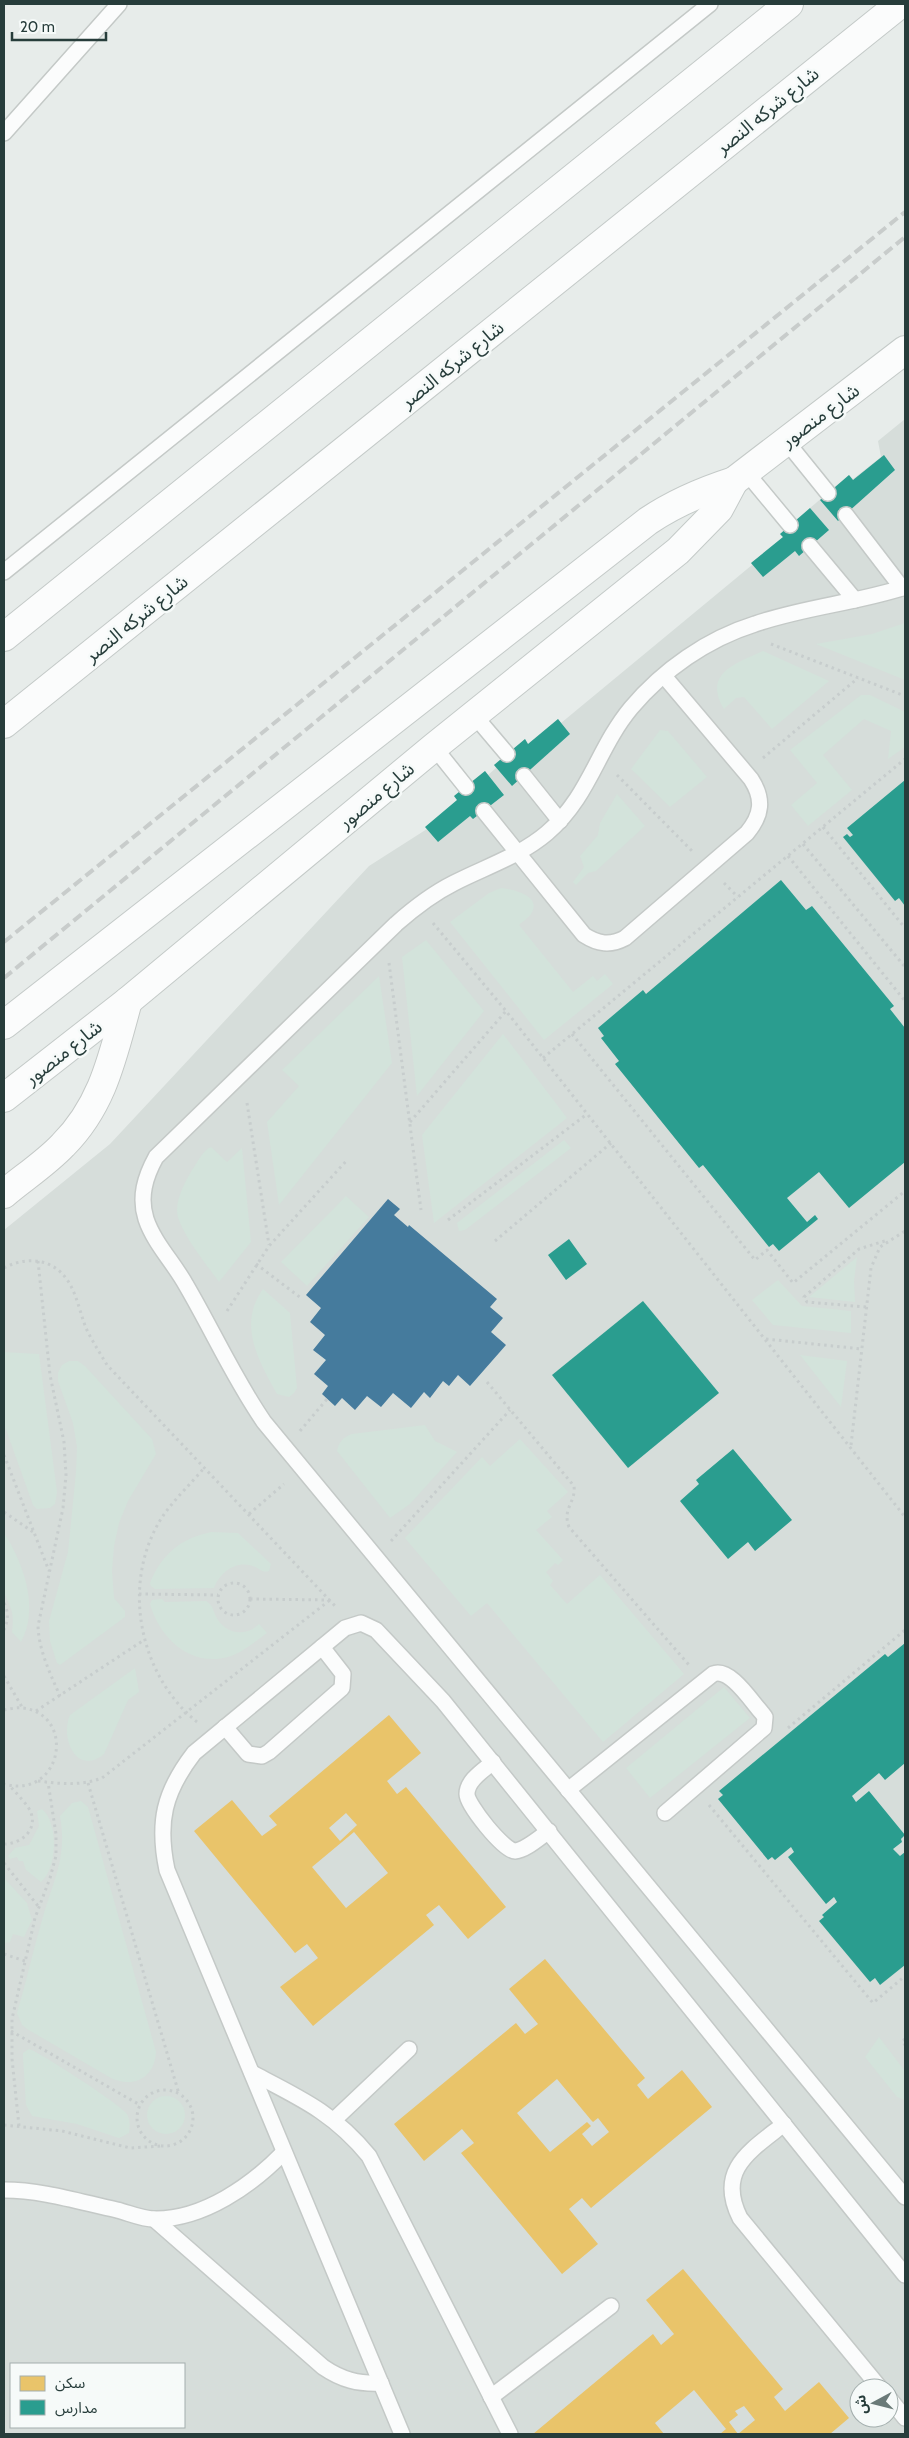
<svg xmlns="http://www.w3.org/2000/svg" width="909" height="2438" font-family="Cabin,'Noto Sans Arabic',sans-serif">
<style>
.built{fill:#d6ddda;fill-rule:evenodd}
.green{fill:#d3e3db}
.homes{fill:#e9c46a;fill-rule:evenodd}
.schools{fill:#2a9d8f}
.public{fill:#457b9d}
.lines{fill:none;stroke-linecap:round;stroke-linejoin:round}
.lane-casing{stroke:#c4c9c7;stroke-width:18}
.street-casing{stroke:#c4c9c7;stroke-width:30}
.secondary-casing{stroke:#c4cac8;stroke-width:30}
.path{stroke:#c7cdcd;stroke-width:3;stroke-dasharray:2.5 4;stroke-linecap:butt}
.lane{stroke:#fbfcfc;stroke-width:15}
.street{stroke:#fbfcfc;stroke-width:28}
.secondary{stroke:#fbfcfc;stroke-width:28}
.rail{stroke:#c8cccb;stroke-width:4;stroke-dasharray:10 5;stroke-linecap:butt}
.labels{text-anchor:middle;stroke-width:5;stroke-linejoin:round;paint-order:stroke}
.street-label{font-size:19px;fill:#273d3b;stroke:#f6faf9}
</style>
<rect width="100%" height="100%" fill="#e7ecea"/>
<path class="built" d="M905,419V2434H4V1230L110,1144L369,866L427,829L457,800L454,796L485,771L488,775L496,768L494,765L525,739L528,744L558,719L561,723L752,565L751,563L783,537L780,534L810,508L849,475L853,479L881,457L878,441ZM11,2364H184V2427H11ZM859,2388H889V2418H859Z"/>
<g class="green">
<polygon points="905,623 905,680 816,644 872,634"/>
<path d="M763,651L829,681L772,729L744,697L736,698L724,709C702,673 737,663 763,651Z"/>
<polygon points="861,695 870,695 905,712 905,747 888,759 891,731 864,719 823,755 852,790 808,826 791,805 817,783 790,750"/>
<polygon points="660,730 668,731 707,777 670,807 631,769"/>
<polygon points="617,794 645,826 596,871 588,873 576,885 573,882 584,867 580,856 598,835 600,823"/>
<path d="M501,888C513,889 543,896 531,914C528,918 522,922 519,925L573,992L593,976L597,981L605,974L613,984L544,1040L450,922L489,893Z"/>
<polygon points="426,940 484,1011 417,1096 402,957"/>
<polygon points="379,976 392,1063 279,1205 267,1122 299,1086 282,1070"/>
<polygon points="503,1034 567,1118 434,1223 422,1135"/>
<polygon points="564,1140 571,1148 465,1230 459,1231 457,1223"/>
<path d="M211,1147L227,1162L242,1148L251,1242L219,1282C208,1266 176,1228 177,1209C178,1195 185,1182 192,1170C197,1163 203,1150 211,1147Z"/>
<polygon points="346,1196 369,1217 307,1286 281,1262"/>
<polygon points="857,1257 854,1281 855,1302 809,1297"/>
<polygon points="778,1280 802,1306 851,1311 851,1333 773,1325 752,1300"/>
<path d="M263,1289L290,1313L297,1388L294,1393L289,1397L277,1394C259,1361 237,1325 263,1289Z"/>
<polygon points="4,1352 39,1354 57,1492 55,1504 50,1508 37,1509 33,1505 4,1424"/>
<polygon points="800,1355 847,1361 841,1407"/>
<polygon points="69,1361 78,1361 85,1366 152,1439 156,1454 128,1501 119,1523 114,1546 112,1571 114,1598 125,1611 125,1617 60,1665 57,1663 50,1641 49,1621 68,1552 76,1472 77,1447 73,1423 58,1381 58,1373 62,1365"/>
<path d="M425,1425L435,1441L457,1452L410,1504L390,1518L337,1451C339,1442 343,1437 352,1434Z"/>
<polygon points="520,1439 568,1492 547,1511 552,1517 536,1530 563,1560 558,1565 555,1563 546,1572 553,1581 550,1585 567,1604 600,1575 684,1674 603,1742 487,1603 471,1616 405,1538 482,1457 490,1466"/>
<path d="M211,1532L238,1533L271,1564L269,1571C261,1573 261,1569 255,1567C237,1559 220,1572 214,1588L155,1589L151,1586L150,1583C162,1554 180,1539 211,1532Z"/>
<path d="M4,1533C23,1562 40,1608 21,1642L12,1632C15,1610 10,1609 4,1591C1,1582 4,1544 4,1533Z"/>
<path d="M162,1599L165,1602L206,1601C214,1605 213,1613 218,1620C228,1635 247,1636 259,1624L267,1633C256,1641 244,1651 231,1656C192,1669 160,1639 150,1604L152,1600Z"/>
<path d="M135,1668L139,1692L128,1700L104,1754C76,1777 60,1737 70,1715Z"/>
<polygon points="724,1687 750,1718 650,1798 626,1768"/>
<path d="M81,1801L88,1807L156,2052C155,2077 134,2089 111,2078L27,2029L22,2025L17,2013C27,1980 34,1946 44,1913C55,1877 67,1855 60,1816L72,1803Z"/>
<path d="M42,1809C59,1823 57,1869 41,1882L26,1870L23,1861H19L17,1857L10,1859L8,1856L15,1848L29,1845L39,1826L37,1811Z"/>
<polygon points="4,1878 27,1903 32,1920 24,1937 13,1934 10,1942 5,1943"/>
<polygon points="879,2037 905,2071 905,2100 897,2097 865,2057"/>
<path d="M29,2049C41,2053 121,2105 127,2114C130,2119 130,2127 129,2133L119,2138L77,2124L32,2116L26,2105L23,2057V2053Z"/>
<circle cx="166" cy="2115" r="19"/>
</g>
<g class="homes">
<path d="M389,1715L421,1753L387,1781L397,1794L406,1787L506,1907L468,1939L439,1905L426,1915L434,1925L313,2026L280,1987L318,1958L307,1944L295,1953L194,1831L232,1800L262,1836L277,1825L269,1816ZM346,1813L357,1825L340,1841L329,1828ZM354,1832L388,1873L346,1908L312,1867Z"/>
<path d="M545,1959L645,2078L637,2085L648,2099L682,2070L712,2107L591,2208L582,2198L569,2209L598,2244L562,2274L461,2153L474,2143L462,2129L424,2161L394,2124L516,2023L525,2034L538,2024L509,1989ZM557,2079L591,2120L593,2122L598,2118L609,2132L592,2146L582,2134L591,2126L587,2122L550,2152L517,2113Z"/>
<path d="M683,2269L783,2389L774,2397L785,2411L819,2382L849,2418L830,2434H720L726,2429L694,2390L655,2423L664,2434H533L653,2334L661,2345L674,2334L646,2300ZM744,2406L755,2420L738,2434L729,2422L738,2415L735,2411Z"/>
</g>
<g class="schools">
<polygon points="884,455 895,470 838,521 820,500 849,475 853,480"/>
<polygon points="810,508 829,530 799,556 795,551 763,577 751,563 783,537 780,534"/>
<polygon points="558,719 570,734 512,786 494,765 525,739 528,744"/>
<polygon points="485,771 504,795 473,819 470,816 438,842 425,827 457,800 454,796"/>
<polygon points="905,780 905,906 899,898 895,901 843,837 847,834 850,837 853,835 847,828"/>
<polygon points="781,880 806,910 812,906 894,1006 890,1009 905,1028 905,1162 849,1208 819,1172 787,1198 807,1222 815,1215 818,1219 779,1251 773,1244 769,1247 703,1165 699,1168 615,1064 619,1061 601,1038 604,1036 598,1028 643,990 646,994"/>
<polygon points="569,1239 587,1264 566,1280 548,1255"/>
<polygon points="643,1301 719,1393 628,1468 552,1375"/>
<polygon points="733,1449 792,1520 755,1551 748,1542 728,1559 680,1501 699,1484 696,1480"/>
<polygon points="905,1643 905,1763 885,1780 879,1773 852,1796 856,1802 869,1791 905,1835 901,1839 902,1842 893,1849 900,1856 905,1852 905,1965 880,1985 875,1978 870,1982 819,1921 824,1917 822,1915 837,1902 834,1897 826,1904 788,1857 794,1852 791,1847 775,1860 772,1857 768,1860 718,1799 723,1795 719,1791 885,1654 888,1657"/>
</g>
<polygon class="public" points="388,1199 400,1209 394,1215 408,1227 409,1225 497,1299 490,1307 503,1318 491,1332 506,1345 470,1386 458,1375 449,1386 443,1381 430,1398 424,1392 411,1408 393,1393 381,1407 367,1396 355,1410 342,1398 335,1406 322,1394 328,1386 314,1374 326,1360 313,1350 325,1335 310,1322 321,1308 306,1295"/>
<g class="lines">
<defs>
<g id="lane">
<polyline points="4,133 119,4"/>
<polyline points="786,441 828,493"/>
<polyline points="746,472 790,525"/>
<polyline points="846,515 902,588"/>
<polyline points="810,546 855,600"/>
<polyline points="4,572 710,4"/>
<path d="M905,587C856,603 804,607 755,624C707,639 663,670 631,708C597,749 590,796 547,833C520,856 485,867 454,883C432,894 414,908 396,924L156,1157C145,1177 139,1197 146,1219C154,1243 174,1263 186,1285C213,1331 233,1377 264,1422L905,2197"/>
<polyline points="474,715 507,754"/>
<polyline points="434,747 466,787"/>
<polyline points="524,776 560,821"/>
<path d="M484,811L584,935C598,944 610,946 625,938L747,833C762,815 764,799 751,779L664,676"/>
<polyline points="225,1727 248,1754 262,1756 269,1752 342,1688 343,1674 322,1647"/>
<path d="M493,1762C484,1770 467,1780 467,1794C467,1805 504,1851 515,1851C526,1850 540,1837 549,1831"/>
<path d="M568,1790L713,1674C730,1667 751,1701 762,1713L765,1717L764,1728L665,1813"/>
<path d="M252,2073C300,2098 334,2113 369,2156L510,2434"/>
<polyline points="335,2119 409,2049"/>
<path d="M784,2124C750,2151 716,2170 740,2218L880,2388"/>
<path d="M4,2190C42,2190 80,2202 117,2210C129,2213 142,2219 154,2219C203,2220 252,2185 284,2152"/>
<path d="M154,2219L323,2367C342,2380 358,2384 381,2383"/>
<polyline points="491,2397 611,2306"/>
<polyline points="889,2398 905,2418"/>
<path d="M402,2434L167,1870C157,1822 164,1792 194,1753L345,1628L361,1623L376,1630L443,1701L905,2275"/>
</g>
<path id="street" d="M4,1194C23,1178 46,1163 63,1145C104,1104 113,1054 128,1001"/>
<g id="secondary">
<polyline points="4,637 789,4"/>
<polyline points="4,724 900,4"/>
<path d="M4,1025L648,521C676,502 703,491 734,481L905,350"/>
<polyline points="4,1098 128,1001 434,747 678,551 719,509 734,481"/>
</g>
</defs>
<use href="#lane" class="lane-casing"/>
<use href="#street" class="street-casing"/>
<use href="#secondary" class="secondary-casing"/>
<g class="path">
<polyline points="771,644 905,696"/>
<polyline points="763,758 858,678"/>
<polyline points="617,775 692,851"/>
<polyline points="823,827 905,928"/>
<polyline points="803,844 905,967"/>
<polyline points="788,856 905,1001"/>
<polyline points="724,883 738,897"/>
<polyline points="433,923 506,1011 905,1517"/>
<polyline points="389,963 421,1210"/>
<polyline points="572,1034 755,1260 767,1250 793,1283 905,1191"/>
<polyline points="543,1058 905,759"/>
<polyline points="247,1103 269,1245"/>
<polyline points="410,1122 506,1011"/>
<polyline points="448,1220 587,1114"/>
<polyline points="495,1241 611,1143"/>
<path d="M38,1261L50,1375L64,1442L66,1475L63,1508L38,1626C39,1651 50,1673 60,1696"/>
<polyline points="256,1264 301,1298"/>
<path d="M4,1268C26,1256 53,1258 68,1281C77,1295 80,1313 86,1328C92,1341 100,1353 107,1365L336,1607"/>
<polyline points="866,1307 807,1302 804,1297 859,1249 888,1240"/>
<polyline points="227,1311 269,1246 348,1159"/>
<polyline points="766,1339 862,1349"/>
<path d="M487,1382L574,1486C576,1503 562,1508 569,1527L689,1665"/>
<polyline points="300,1431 327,1399"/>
<polyline points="851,1445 871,1268 880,1247 905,1231"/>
<polyline points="4,1455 49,1571"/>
<polyline points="4,1512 33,1532"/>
<polyline points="249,1514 284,1484"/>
<polyline points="391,1541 510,1410"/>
<circle cx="234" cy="1599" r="16"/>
<polyline points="139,1594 218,1595"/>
<polyline points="250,1599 329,1600"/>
<path d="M4,1603C9,1613 8,1620 4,1630"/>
<polyline points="4,1676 22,1707"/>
<path d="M4,1710C10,1709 17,1707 23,1708C77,1715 62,1800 4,1784"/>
<polyline points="36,1711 144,1640"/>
<path d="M197,1722C140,1676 122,1588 158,1524C169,1504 190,1485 204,1468"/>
<polyline points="788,1728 905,1630"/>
<path d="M38,1781C60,1784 81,1786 102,1778L330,1600"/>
<polyline points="88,1783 179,2094"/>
<polyline points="709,1805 873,2003 905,1976"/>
<path d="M4,1844C23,1844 41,1827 28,1807C23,1800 16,1793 10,1786"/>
<polyline points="4,1863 38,1906"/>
<polyline points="4,1954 25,1961"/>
<polyline points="11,2031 140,2105"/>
<polyline points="905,2039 902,2041 905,2045"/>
<circle cx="165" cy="2118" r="28"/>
<polyline points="4,2125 62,2131 130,2148 161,2146"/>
<polyline points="19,2126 12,2059 12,2019 35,1918 50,1878 56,1856 56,1834 48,1782"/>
</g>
<use href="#lane" class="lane"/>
<use href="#street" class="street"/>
<use href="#secondary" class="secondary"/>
<g class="rail">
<polyline points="4,942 905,212"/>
<polyline points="4,978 905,237"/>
</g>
</g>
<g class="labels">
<g class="street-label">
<text transform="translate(767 110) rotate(-39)" y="7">شارع شركه النصر</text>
<text transform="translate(452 364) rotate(-39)" y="7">شارع شركه النصر</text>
<text transform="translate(820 415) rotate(-37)" y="7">شارع منصور</text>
<text transform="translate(136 618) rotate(-39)" y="7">شارع شركه النصر</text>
<text transform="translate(376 795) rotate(-40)" y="7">شارع منصور</text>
<text transform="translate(63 1052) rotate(-38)" y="7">شارع منصور</text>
</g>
</g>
<rect width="909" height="2438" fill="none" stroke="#273d3b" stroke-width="10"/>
<rect x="10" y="2363" width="175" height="65" fill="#f6faf9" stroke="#a3aead"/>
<rect x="20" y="2376" width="25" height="15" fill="#e9c46a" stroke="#a3aead"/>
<text x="55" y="2388" font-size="15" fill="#273d3b">سكن</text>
<rect x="20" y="2400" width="25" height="15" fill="#2a9d8f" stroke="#a3aead"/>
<text x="55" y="2413" font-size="15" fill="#273d3b">مدارس</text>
<g transform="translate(874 2403) rotate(263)"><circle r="24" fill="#f6faf9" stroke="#a3aead"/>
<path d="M0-4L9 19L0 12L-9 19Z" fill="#6a7a78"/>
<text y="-8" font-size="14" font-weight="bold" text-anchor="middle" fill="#273d3b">ش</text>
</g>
<path d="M12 32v8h94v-8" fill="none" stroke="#273d3b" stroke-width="2.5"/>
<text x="20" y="32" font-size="15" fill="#273d3b" stroke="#f6faf9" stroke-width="4" paint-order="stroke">20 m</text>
</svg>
